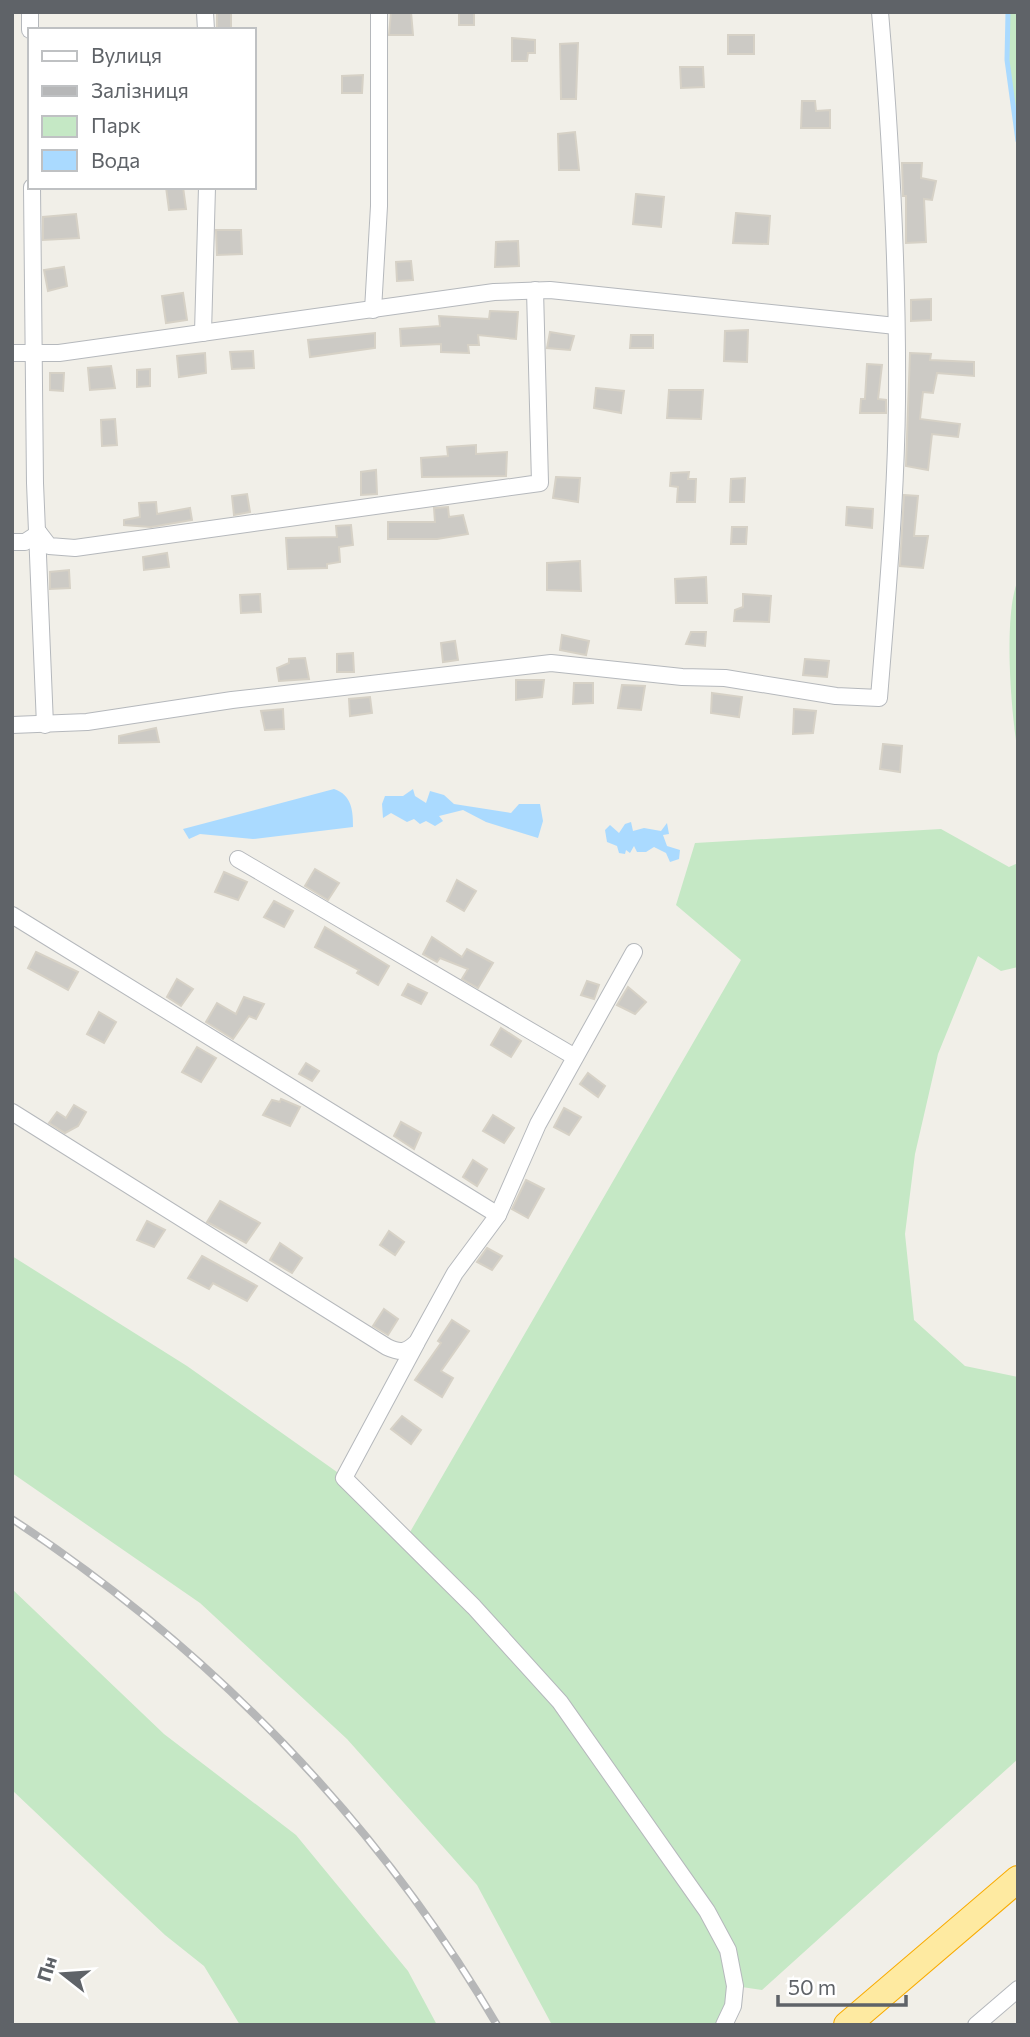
<svg xmlns="http://www.w3.org/2000/svg" width="1030" height="2037" font-family="Commissioner,sans-serif">
<style>
.green{fill:#c5e8c5}
.water{fill:#aadaff}
.lines{fill:none;stroke-linecap:round;stroke-linejoin:round}
.stream{stroke:#aadaff;stroke-width:5}
.building{fill:#cccac5;stroke:#d6d1c6;stroke-width:2}
.minor-casing{stroke:#b5b8bc;stroke-width:18}
.trunk-casing{stroke:#f9ab00;stroke-width:28}
.minor{stroke:#fff;stroke-width:16}
.trunk{stroke:#feeaa1;stroke-width:26}
.rail-casing{stroke:#b6b7b8;stroke-width:8}
.rail{stroke:#fff;stroke-width:5;stroke-dasharray:16;stroke-linecap:butt}
</style>
<rect width="100%" height="100%" fill="#f1efe8"/>
<g class="green">
<polygon points="1008,12 1018,12 1018,141 1007,60"/>
<path d="M1018,580V753C1011,714 1003,615 1018,580Z"/>
<polygon points="941,829 1009,867 1018,863 1018,967 1001,971 978,956 938,1054 915,1154 905,1234 914,1320 965,1366 1018,1377 1018,1759 762,1990 735,1986 724,2025 552,2025 477,1885 347,1739 200,1603 12,1473 12,1256 187,1366 344,1477 406,1539 741,960 676,905 695,843"/>
<polygon points="12,1589 164,1734 296,1835 408,1971 437,2025 240,2025 204,1966 165,1935 12,1790"/>
</g>
<g class="water">
<path d="M334,789C352,795 353,811 353,827L253,839L200,834L189,839L183,829Z"/>
<polygon points="413,789 415,796 426,803 430,791 444,795 454,804 511,813 519,804 540,804 543,821 538,838 486,822 463,810 439,816 443,821 435,826 426,821 420,824 414,819 407,822 391,813 383,818 382,804 385,796 403,796"/>
<polygon points="631,822 633,831 644,828 661,831 667,823 669,834 663,835 667,846 680,850 679,859 670,862 666,853 654,847 646,852 637,852 634,846 630,853 626,850 625,854 619,853 617,846 607,842 605,830 610,825 619,833 625,824"/>
</g>
<g class="lines">
<polyline class="stream" points="1008,12 1007,60 1018,141"/>
</g>
<g class="building">
<rect x="217" y="12" width="14" height="18"/>
<polygon points="391,12 411,12 413,35 389,35"/>
<rect x="459" y="12" width="15" height="13"/>
<rect x="728" y="35" width="26" height="19"/>
<polygon points="512,38 535,40 535,53 528,53 527,61 512,61"/>
<polygon points="578,43 576,99 561,99 560,44"/>
<polygon points="680,67 703,67 704,87 681,88"/>
<polygon points="363,75 362,93 342,93 342,76"/>
<polygon points="802,101 815,101 816,111 830,110 830,128 801,128"/>
<polygon points="575,132 579,170 559,170 558,134"/>
<polygon points="902,163 922,163 921,178 936,181 932,200 924,199 926,242 906,243 906,196 903,196"/>
<polygon points="166,187 183,187 186,209 169,210"/>
<polygon points="636,194 664,197 661,227 633,224"/>
<polygon points="736,213 770,216 768,244 733,243"/>
<polygon points="76,214 79,238 43,240 43,217"/>
<polygon points="216,230 241,230 242,254 217,255"/>
<polygon points="518,241 519,266 495,267 496,242"/>
<polygon points="411,261 413,280 397,281 396,262"/>
<polygon points="64,267 67,286 48,291 44,270"/>
<polygon points="183,293 187,320 166,323 162,296"/>
<polygon points="931,299 931,320 911,321 911,300"/>
<polygon points="490,311 518,312 516,339 478,335 479,345 468,345 469,353 441,352 441,344 401,346 400,329 440,326 439,316 489,319"/>
<polygon points="748,330 747,362 724,361 725,331"/>
<polygon points="550,332 574,336 570,350 547,348"/>
<polygon points="375,333 375,348 310,357 308,340"/>
<polygon points="631,335 653,335 653,348 630,348"/>
<polygon points="253,351 254,368 232,369 230,352"/>
<polygon points="205,353 206,373 179,377 177,356"/>
<polygon points="910,353 931,354 930,360 974,362 974,376 937,373 933,393 923,392 920,419 960,424 958,437 932,434 928,470 906,466"/>
<polygon points="867,364 882,365 878,399 886,400 886,413 860,413 861,399 865,399"/>
<polygon points="111,366 115,388 90,390 88,368"/>
<polygon points="150,369 150,386 137,387 137,370"/>
<polygon points="50,373 64,373 63,391 50,390"/>
<polygon points="596,388 624,391 621,413 594,408"/>
<polygon points="669,390 703,390 701,419 667,418"/>
<polygon points="115,419 117,445 102,446 101,420"/>
<polygon points="476,445 476,454 507,452 506,476 422,477 421,458 448,456 447,447"/>
<polygon points="376,470 377,494 361,495 361,472"/>
<polygon points="689,472 688,479 696,479 695,502 677,502 678,487 670,486 671,473"/>
<polygon points="556,477 580,478 578,502 553,498"/>
<polygon points="745,478 744,502 730,502 731,479"/>
<polygon points="247,494 250,512 234,515 232,496"/>
<polygon points="904,495 918,496 914,536 928,536 923,568 900,566"/>
<polygon points="156,502 157,514 190,508 192,520 151,527 124,525 124,520 140,517 139,503"/>
<polygon points="448,507 449,517 463,515 468,534 437,539 388,539 388,522 435,522 434,508"/>
<polygon points="847,507 873,509 872,528 846,525"/>
<polygon points="351,525 353,545 339,547 340,562 327,564 327,568 288,569 286,538 337,537 336,526"/>
<polygon points="732,527 747,527 746,544 731,544"/>
<polygon points="167,553 169,567 144,570 143,557"/>
<polygon points="580,561 581,591 547,590 547,563"/>
<polygon points="69,570 70,588 50,589 50,572"/>
<polygon points="706,577 707,603 676,603 675,579"/>
<polygon points="260,594 261,612 241,613 240,595"/>
<polygon points="743,594 771,596 769,622 734,621 735,610 743,607"/>
<polygon points="691,632 706,632 705,646 686,644"/>
<polygon points="562,635 589,641 586,655 560,650"/>
<polygon points="455,641 458,660 443,662 441,643"/>
<polygon points="353,653 354,672 337,672 337,654"/>
<polygon points="305,658 309,679 279,681 277,668 289,663 289,659"/>
<polygon points="805,659 829,661 827,677 803,675"/>
<polygon points="516,680 544,680 542,697 516,700"/>
<polygon points="574,683 593,683 593,703 573,704"/>
<polygon points="622,685 645,686 641,710 618,708"/>
<polygon points="712,693 742,697 739,717 711,713"/>
<polygon points="370,697 372,713 350,716 349,699"/>
<polygon points="283,709 284,729 265,730 261,711"/>
<polygon points="794,709 816,711 813,733 793,734"/>
<polygon points="156,728 159,742 119,743 119,736"/>
<polygon points="883,744 902,746 900,772 880,769"/>
<polygon points="315,869 339,883 328,900 305,886"/>
<polygon points="224,872 247,882 238,900 215,892"/>
<polygon points="457,880 476,891 464,911 447,901"/>
<polygon points="274,901 293,911 284,927 264,917"/>
<polygon points="325,927 389,966 378,985 357,973 359,970 315,947"/>
<polygon points="432,937 462,957 467,949 493,963 478,988 462,979 468,969 440,958 437,962 423,954"/>
<polygon points="36,952 78,972 68,990 28,968"/>
<polygon points="177,979 193,989 181,1006 167,997"/>
<polygon points="587,981 599,985 594,999 581,995"/>
<polygon points="408,984 427,993 421,1004 402,995"/>
<polygon points="628,987 646,1002 635,1014 617,1005"/>
<polygon points="244,997 264,1004 256,1019 249,1016 233,1039 206,1022 217,1003 236,1014"/>
<polygon points="99,1012 116,1022 104,1043 87,1034"/>
<polygon points="501,1028 521,1041 511,1057 491,1045"/>
<polygon points="197,1047 216,1058 201,1082 182,1072"/>
<polygon points="306,1063 319,1071 312,1081 299,1074"/>
<polygon points="588,1073 605,1086 598,1097 580,1084"/>
<polygon points="281,1099 300,1107 290,1126 263,1115 272,1100 280,1102"/>
<polygon points="74,1105 86,1112 78,1126 65,1133 49,1123 57,1112 66,1118"/>
<polygon points="564,1108 581,1117 569,1135 554,1127"/>
<polygon points="493,1115 514,1128 504,1143 483,1131"/>
<polygon points="401,1122 421,1133 414,1149 394,1136"/>
<polygon points="473,1160 487,1169 477,1186 463,1177"/>
<polygon points="526,1180 544,1189 528,1218 512,1209"/>
<polygon points="220,1201 260,1223 246,1243 207,1222"/>
<polygon points="147,1221 165,1230 154,1247 137,1240"/>
<polygon points="389,1231 404,1242 395,1255 380,1245"/>
<polygon points="280,1243 302,1258 292,1273 270,1260"/>
<polygon points="487,1248 502,1256 492,1270 477,1262"/>
<polygon points="202,1256 257,1286 247,1301 213,1283 209,1289 188,1278"/>
<polygon points="384,1309 398,1319 388,1335 373,1326"/>
<polygon points="452,1320 469,1331 441,1371 453,1378 442,1397 415,1380 441,1343 438,1341"/>
<polygon points="402,1416 421,1430 411,1444 391,1429"/>
</g>
<g class="lines">
<defs>
<g id="minor">
<polyline points="30,12 30,30"/>
<polyline points="205,12 206,30"/>
<polyline points="32,187 35,483 45,725"/>
<polyline points="373,310 379,206 379,12"/>
<polyline points="203,333 207,187"/>
<polyline points="12,353 59,353 494,292 550,290 896,326"/>
<polyline points="39,533 49,546 75,548 540,483 535,290"/>
<polyline points="12,542 25,542 39,533"/>
<path d="M12,725L87,722L232,700L551,663L682,677L725,678L836,696L879,698C887,599 896,500 897,401C898,272 891,141 880,12"/>
<polyline points="238,859 575,1057"/>
<polyline points="12,915 498,1215"/>
<path d="M12,1112L387,1347C400,1353 406,1353 417,1342L455,1273L498,1215L538,1124L634,952"/>
<polyline points="416,1344 344,1478 474,1607 560,1702 707,1911 728,1950 735,1986 733,2006 724,2025"/>
<polyline points="976,2025 1018,1989"/>
</g>
<polyline id="trunk" points="847,2025 1018,1879"/>
</defs>
<use href="#minor" class="minor-casing"/>
<use href="#trunk" class="trunk-casing"/>
<use href="#minor" class="minor"/>
<use href="#trunk" class="trunk"/>
<defs>
<path id="rail" d="M12,1519C209,1648 378,1821 497,2025"/>
</defs>
<use href="#rail" class="rail-casing"/>
<use href="#rail" class="rail"/>
</g>
<rect width="1030" height="2037" fill="none" stroke="#5f6368" stroke-width="28"/>
<rect x="28" y="28" width="228" height="161" fill="#ffffff" stroke="#bfc1c3" stroke-width="2"/>
<rect x="42" y="51" width="35" height="10" fill="#ffffff" stroke="#bfc1c3" stroke-width="2"/>
<text x="91" y="63" font-size="21" fill="#5f6368">Вулиця</text>
<rect x="42" y="86" width="35" height="10" fill="#b6b7b8" stroke="#bfc1c3" stroke-width="2"/>
<text x="91" y="98" font-size="21" fill="#5f6368">Залізниця</text>
<rect x="42" y="116" width="35" height="21" fill="#c5e8c5" stroke="#bfc1c3" stroke-width="2"/>
<text x="91" y="133" font-size="21" fill="#5f6368">Парк</text>
<rect x="42" y="150" width="35" height="21" fill="#aadaff" stroke="#bfc1c3" stroke-width="2"/>
<text x="91" y="168" font-size="21" fill="#5f6368">Вода</text>
<g transform="translate(63 1974) rotate(287)" stroke="#ffffff" stroke-width="5" paint-order="stroke">
<path d="M0-5L12 26L0 18L-12 26Z" fill="#5f6368"/>
<text y="-10" font-size="19" font-weight="bold" text-anchor="middle" fill="#5f6368">Пн</text>
</g>
<path d="M778 1995v10h128v-10" fill="none" stroke="#5f6368" stroke-width="3.5"/>
<text x="788" y="1995" font-size="21" fill="#5f6368" stroke="#ffffff" stroke-width="5" paint-order="stroke">50 m</text>
</svg>
